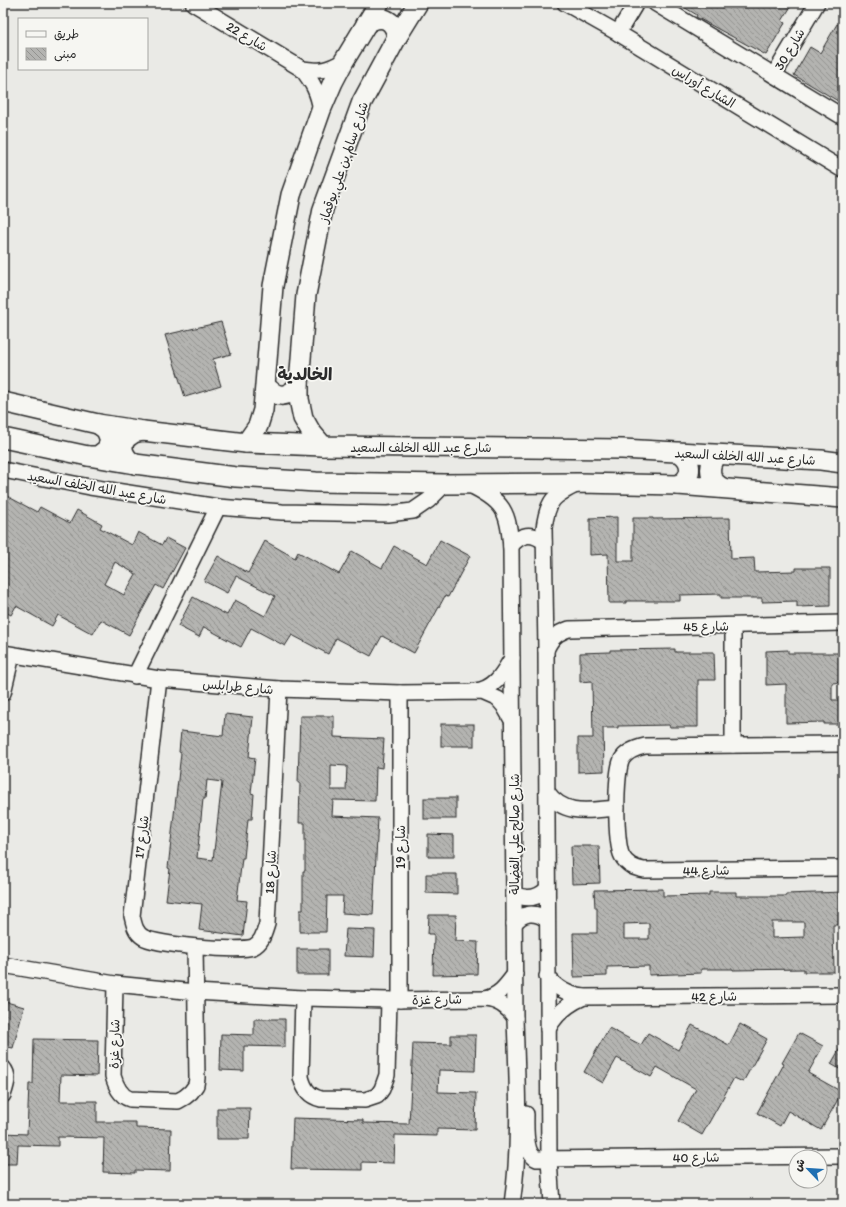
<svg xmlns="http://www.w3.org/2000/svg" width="846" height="1207" font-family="Itim,'Playpen Sans Arabic',sans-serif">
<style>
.building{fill:url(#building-back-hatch);stroke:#2b2b2b;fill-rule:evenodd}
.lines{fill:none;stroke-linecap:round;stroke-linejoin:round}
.minor-casing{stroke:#2b2b2b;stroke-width:18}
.major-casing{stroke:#2b2b2b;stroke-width:22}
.minor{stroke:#f6f6f2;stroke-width:15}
.major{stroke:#f6f6f2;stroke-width:19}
.labels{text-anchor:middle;stroke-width:3.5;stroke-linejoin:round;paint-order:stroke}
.street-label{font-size:13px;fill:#2b2b2b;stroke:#f6f6f2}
.district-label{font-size:17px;font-weight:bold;fill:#2b2b2b;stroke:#f6f6f2}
</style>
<defs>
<pattern id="building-back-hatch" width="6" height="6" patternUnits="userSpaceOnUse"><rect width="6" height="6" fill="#b4b4b1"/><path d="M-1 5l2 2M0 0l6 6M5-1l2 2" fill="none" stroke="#939390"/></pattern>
</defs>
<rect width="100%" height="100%" fill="#eaeae6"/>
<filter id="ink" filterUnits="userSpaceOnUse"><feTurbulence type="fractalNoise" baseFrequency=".025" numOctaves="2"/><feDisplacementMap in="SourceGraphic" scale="8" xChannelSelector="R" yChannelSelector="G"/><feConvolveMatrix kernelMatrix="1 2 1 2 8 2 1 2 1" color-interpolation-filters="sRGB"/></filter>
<g filter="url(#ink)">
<g class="building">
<polygon points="677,3 793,3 782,21 785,23 766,55 696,17 697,15"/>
<polygon points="837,24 843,28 843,104 794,75 810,47 820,53"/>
<polygon points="221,322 231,354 213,359 221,386 185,397 165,335"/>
<path d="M3,494L37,512L40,507L70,523L77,510L102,524L100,528L132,545L138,532L162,545L166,538L185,548L163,589L156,585L129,635L101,620L93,634L58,615L52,626L16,606L11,615L3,611ZM115,562L136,574L124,595L104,584Z"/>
<polygon points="617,517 617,561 633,561 633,518 653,518 653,519 730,518 731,559 754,558 755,572 796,571 796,568 830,568 830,606 797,607 797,601 762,602 762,598 721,598 721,594 680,595 680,601 626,601 626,603 609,603 608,554 590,555 590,518"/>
<polygon points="440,540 470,556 448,597 445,596 414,653 382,636 371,656 336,638 328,654 292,635 285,646 251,628 241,647 204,627 199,637 178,626 193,597 227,615 235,600 265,616 275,596 236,576 227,593 204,581 218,556 248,573 265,541 295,558 298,552 339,574 352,551 382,568 394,546 427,564"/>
<polygon points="675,649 675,652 714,652 715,680 698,680 698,727 670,727 669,725 618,726 618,728 603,728 604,771 578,772 578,738 593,738 592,681 580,682 580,653 610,652 610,650"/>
<polygon points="788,650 788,653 843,653 843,682 832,683 832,700 843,700 843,724 824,724 824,722 786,723 786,684 766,685 766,651"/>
<path d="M225,714L253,717L249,757L255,758L251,793L254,794L252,819H248L244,858H242L237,900L247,901L243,936L199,930L202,904L166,900L170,869L168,868L181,753L179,752L181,731L223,736ZM207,780L222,782L213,860L197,858L203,799H205Z"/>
<path d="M300,716H334V737L384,739L382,768L376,767L375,801L333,800L332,816L378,818L373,915L342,913L343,896H327L326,932H300V910H303V871H305V823H299L300,783H298ZM331,765L347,766L346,790H331Z"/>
<rect x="441" y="724" width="33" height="22"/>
<rect x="424" y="798" width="32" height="21"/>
<polygon points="428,834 454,835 454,857 428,857"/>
<polygon points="571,846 599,846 600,883 572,884"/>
<polygon points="426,874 457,874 457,894 426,893"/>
<path d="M663,889V896L709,895V892H736V896H786V894L843,892V925H833L834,972H804V969L733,970V969H701V973L649,975V966L607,967V976L574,977L573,933H597V908H595L594,890ZM772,922H804V937L772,938ZM649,923V939H624V924Z"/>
<polygon points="429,915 456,915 455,941 478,942 477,974 433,975 434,934 428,934"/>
<polygon points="346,929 375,930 374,957 344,956"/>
<rect x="297" y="949" width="31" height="26"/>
<polygon points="3,1001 24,1007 13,1048 3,1046"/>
<polygon points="254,1019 285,1019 285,1047 244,1046 244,1071 220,1070 221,1034 254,1035"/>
<polygon points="740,1024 767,1039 743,1082 734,1078 702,1135 678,1121 696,1089 657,1067 651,1077 617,1058 603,1083 584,1072 609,1028 641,1045 648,1033 678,1050 692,1025 729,1045"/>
<polygon points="799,1033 823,1046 808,1073 842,1092 821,1130 788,1111 780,1126 757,1113 784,1064 782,1063"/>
<polygon points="451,1035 476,1035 475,1071 439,1070 438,1092 476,1093 475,1130 437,1129 437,1136 395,1135 394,1163 362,1162 362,1170 291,1169 293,1118 363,1120 363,1123 409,1124 413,1043 451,1044"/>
<polygon points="34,1039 98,1040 97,1076 61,1075 60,1101 97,1101 97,1122 136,1122 136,1128 171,1129 170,1171 135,1170 135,1173 103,1172 104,1138 58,1137 58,1146 18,1145 17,1164 3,1164 3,1133 27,1134 29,1084 33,1084"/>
<polygon points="843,1043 843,1071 831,1064"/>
<polygon points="217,1108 250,1108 249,1139 217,1139"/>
</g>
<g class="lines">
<defs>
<g id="minor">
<path d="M193,3L302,69C313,83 318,92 321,110"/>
<polyline points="565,3 618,33 843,170"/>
<polyline points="655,3 843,117"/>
<polyline points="618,33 636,3"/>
<path d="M302,69C320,72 328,70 344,61"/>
<polyline points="774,75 817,3"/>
<polyline points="3,470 90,487 218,507 282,512 388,514 413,511 429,500 445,484"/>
<path d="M468,484C504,501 509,511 511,550L515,1018C517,1078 521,1145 512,1204"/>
<path d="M511,546C520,534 532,532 544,542"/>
<path d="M546,650C551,638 557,633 569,629L843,623"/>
<polyline points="3,653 159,679 279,689 400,693 482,692 498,699 504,706 512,720"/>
<polyline points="135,676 218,507"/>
<path d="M159,679L132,916C134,924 135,932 143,937C155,945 239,952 253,947C262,943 264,933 267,924L279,689"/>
<path d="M475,691C495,689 503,673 512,658"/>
<polyline points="3,693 12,655"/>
<path d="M843,744L645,746C636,748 627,751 622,759C615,772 615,843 622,856C627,865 634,868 644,870L843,868"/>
<polyline points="733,745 733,626"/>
<path d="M547,792C565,817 590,810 617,808"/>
<path d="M514,894C526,900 537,899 547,889"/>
<path d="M514,924C523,912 535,911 547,920"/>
<path d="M3,965L115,984L195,992L303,998L389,1000L485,999C498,1000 508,1007 515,1018"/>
<path d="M547,976C557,989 568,995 584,997L843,995"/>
<path d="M115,984L113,1076C116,1086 120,1096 130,1099L178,1101L185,1097L191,1092L196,1085L197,1078L195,947"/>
<path d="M303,998L301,1077C304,1089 309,1096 321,1099L365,1100L377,1096L382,1089L387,1075L389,1000"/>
<path d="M485,999C500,995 506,986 515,974"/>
<polyline points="400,1000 400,693"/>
<path d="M548,1029C556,1013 568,1004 584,997"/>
<path d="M3,1068C10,1076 6,1086 3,1095"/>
<path d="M526,1114C526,1126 524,1154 537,1159L843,1156"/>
<path d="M552,1204L549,1160L546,650L544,528C548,499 553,496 578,484"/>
</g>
<g id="major">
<path d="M366,24C381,13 394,19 397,37"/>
<path d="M266,386C277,399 289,398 299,384"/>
<polyline points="3,402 98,424 143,431 246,443 323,446 622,449 821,460 843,463"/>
<polyline points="3,438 88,456 135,464 236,477 316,482 445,484 579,483 678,485 843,498"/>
<polyline points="246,443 258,426 263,410 273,286 291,195 321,110 333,82 344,61 379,3"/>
<polyline points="323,446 311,432 303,418 299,399 299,384 306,295 323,209 362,102 397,37 418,3"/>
<path d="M716,455C707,468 709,481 723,488"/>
<polyline points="88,456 98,456 107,449 110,440 106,430 98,424"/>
<path d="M135,464C123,458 117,443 131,435C134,432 139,432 143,431"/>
<path d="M678,485C692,479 694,462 680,453"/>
</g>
</defs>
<use href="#minor" class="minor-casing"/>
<use href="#major" class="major-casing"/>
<use href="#minor" class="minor"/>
<use href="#major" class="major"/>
</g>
</g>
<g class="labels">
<g class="street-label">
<text transform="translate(247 36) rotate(31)" y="5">شارع 22</text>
<text transform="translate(789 49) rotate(-59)" y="5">شارع 30</text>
<text transform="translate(704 86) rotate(31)" y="5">الشارع أوراس</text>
<text transform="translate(343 162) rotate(-71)" y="5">شارع سالم بن علي بوقماز</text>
<text x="421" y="452">شارع عبد الله الخلف السعيد</text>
<text transform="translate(745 456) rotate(3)" y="5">شارع عبد الله الخلف السعيد</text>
<text transform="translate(97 487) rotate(10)" y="5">شارع عبد الله الخلف السعيد</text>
<text transform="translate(706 626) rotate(-1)" y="5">شارع 45</text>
<text transform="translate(238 686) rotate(5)" y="5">شارع طرابلس</text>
<text transform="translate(514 834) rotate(-90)" y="5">شارع صالح علي الفضالة</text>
<text transform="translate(141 837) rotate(-83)" y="5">شارع 17</text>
<text transform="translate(400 847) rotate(-90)" y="5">شارع 19</text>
<text transform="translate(706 870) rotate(-1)" y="5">شارع 44</text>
<text transform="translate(270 872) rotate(-87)" y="5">شارع 18</text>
<text transform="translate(714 996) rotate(-1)" y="5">شارع 42</text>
<text transform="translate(437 999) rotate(-1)" y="5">شارع غزة</text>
<text transform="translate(114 1044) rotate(-89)" y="5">شارع غزة</text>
<text transform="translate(696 1157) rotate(-1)" y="5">شارع 40</text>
</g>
<g class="district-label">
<text x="305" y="380">الخالدية</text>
</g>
</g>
<rect width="846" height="1207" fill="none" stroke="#f6f6f2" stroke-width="16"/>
<rect x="8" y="8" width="830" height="1191" fill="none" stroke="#2b2b2b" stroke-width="1.5" filter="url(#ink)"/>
<rect x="18" y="18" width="130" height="52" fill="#f6f6f2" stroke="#a5a5a2"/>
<rect x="26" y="31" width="20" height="6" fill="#f6f6f2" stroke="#a5a5a2"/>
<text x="54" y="38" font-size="12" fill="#2b2b2b">طريق</text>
<rect x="26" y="48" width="20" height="12" fill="url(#building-back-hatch)" stroke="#a5a5a2"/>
<text x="54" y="58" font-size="12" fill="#2b2b2b">مبنى</text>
<g transform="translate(808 1169) rotate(295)"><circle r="19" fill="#f6f6f2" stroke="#a5a5a2"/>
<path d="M0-3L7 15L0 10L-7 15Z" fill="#1f6fb2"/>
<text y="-6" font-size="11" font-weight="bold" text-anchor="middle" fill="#2b2b2b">ش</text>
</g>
</svg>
